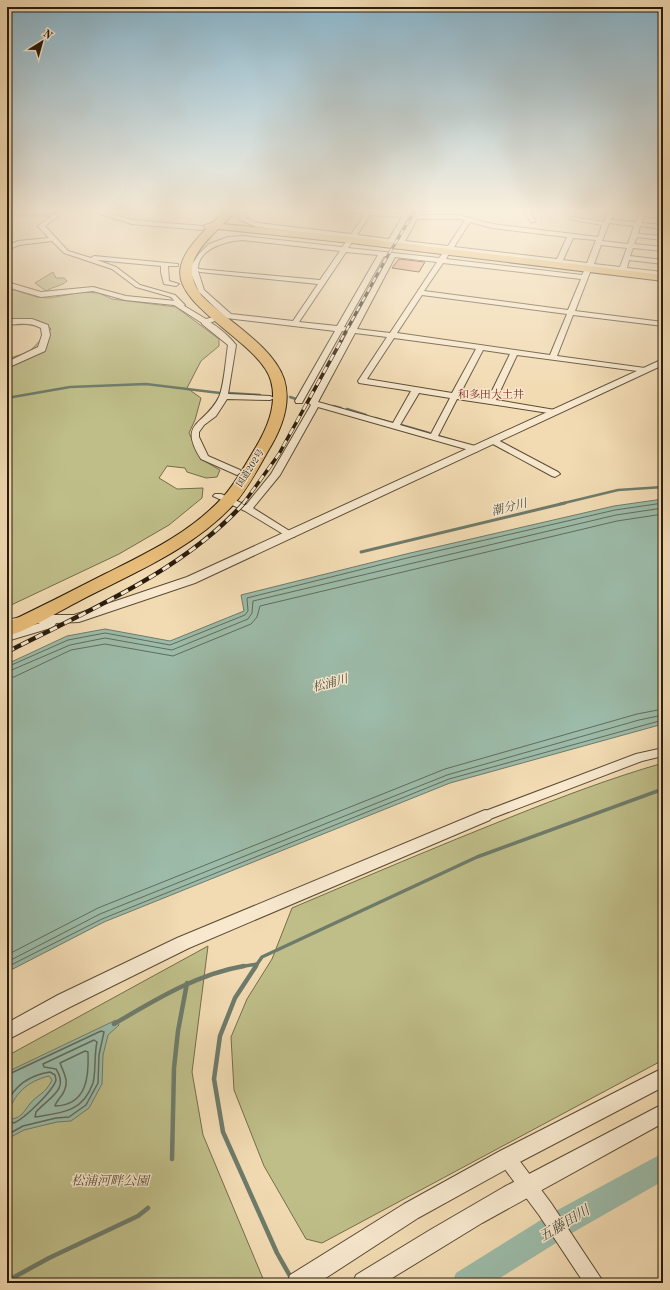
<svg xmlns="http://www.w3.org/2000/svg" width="670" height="1290" font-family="'Old Standard TT','Noto Serif JP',serif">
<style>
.green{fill:#bfbe89;stroke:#746d4a}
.water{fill:#9cbba9;stroke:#6e7b6a;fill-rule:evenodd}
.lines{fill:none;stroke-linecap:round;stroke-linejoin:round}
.shore-far1{stroke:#626c5a;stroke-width:1}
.shore{stroke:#626c5a;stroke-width:1.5}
.stream-far4{stroke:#6e7b6a;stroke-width:2}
.stream-far3{stroke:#6e7b6a;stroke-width:2.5}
.stream-far2{stroke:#6e7b6a;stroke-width:3}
.stream-far1{stroke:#6e7b6a;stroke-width:3.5}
.stream{stroke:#6e7b6a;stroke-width:4.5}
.river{fill:#9cbba9;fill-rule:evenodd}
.building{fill:#e4a780;stroke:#291c0c}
.minor-casing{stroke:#5b4c36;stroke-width:2}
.tertiary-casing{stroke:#5b4c36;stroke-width:2}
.trunk-casing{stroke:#291c0c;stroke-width:2}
.minor{fill:#f7e8ce;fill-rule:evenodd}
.tertiary{fill:#f7e8ce;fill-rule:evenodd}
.trunk{fill:#e9be7a;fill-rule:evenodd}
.rail-far2-casing{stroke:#291c0c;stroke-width:3}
.rail-far1-casing{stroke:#291c0c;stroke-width:3.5}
.rail-casing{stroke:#291c0c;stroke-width:4.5}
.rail-far2{stroke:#f7e8ce;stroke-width:2;stroke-dasharray:5.5;stroke-linecap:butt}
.rail-far1{stroke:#f7e8ce;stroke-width:2.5;stroke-dasharray:7;stroke-linecap:butt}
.rail{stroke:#f7e8ce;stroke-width:3;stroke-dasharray:8;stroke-linecap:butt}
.labels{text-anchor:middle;stroke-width:3;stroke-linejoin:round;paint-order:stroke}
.far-street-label{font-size:9px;fill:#291c0c;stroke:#f7e8ce}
.far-quarter-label{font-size:11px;fill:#7a1f14;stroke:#f7e8ce}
.water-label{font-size:12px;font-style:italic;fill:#4c4c3b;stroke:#f7e8ce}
.near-park-label{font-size:13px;font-style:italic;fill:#564d32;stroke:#f7e8ce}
.near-water-label{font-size:14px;font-style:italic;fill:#4c4c3b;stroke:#f7e8ce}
</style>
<rect width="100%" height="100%" fill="#f2dbb3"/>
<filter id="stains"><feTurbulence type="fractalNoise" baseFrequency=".005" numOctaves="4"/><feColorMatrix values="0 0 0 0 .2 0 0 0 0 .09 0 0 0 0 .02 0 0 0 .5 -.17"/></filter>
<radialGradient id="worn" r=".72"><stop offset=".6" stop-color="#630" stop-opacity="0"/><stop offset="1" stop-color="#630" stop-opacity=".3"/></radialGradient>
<g class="green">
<polygon points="15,209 60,209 48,216 7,216 7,211"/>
<polygon points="577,209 609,211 605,222 602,223 574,219"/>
<path d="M53,272L56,278H64L67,281C60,287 54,286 46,291L35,283Z"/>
<path d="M7,288L37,297L50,298L82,292L99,293L112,299L176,307L219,339V346L201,361L187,388L201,398L195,420L189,433L201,459L220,470L217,477L206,478L187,472L185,468L167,466L159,478L177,489L203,488L202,498L169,525L119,554L7,607V359L29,352L51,329C40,316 23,319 7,320Z"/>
<path d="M663,763V1060L322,1243L306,1239L264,1166L234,1090L231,1037L247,999L272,959L292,908C365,877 438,846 511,817C561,797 611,778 663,763Z"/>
<polygon points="208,946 192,1072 203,1135 264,1281 262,1283 7,1283 7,1056"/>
</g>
<g class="water">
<polygon points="663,499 663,724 450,783 104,922 7,972 7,664 67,636 105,629 170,641 244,611 241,595 406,554 614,506"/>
<path d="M116,1020L119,1025L108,1035L103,1055L102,1084L89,1108L71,1121L57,1122L24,1130L7,1139V1072ZM49,1076L52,1080C45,1095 37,1094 29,1105C23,1113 22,1116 13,1119L8,1115C13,1094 28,1081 49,1076Z"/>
</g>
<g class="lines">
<g class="shore-far1">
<polyline points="7,667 68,640 105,633 170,645 245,615 248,611 247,598 407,558 615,510 663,503"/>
<polyline points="7,672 70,645 105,638 172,650 248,619 252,613 253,601 616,515 663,508"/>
<polyline points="7,678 14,677 71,650 105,644 173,656 251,624 257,617 260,606 617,521 663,514"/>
<polyline points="7,955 98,908 445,769 637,714 663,709"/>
<polyline points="7,962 100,914 447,775 639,720 663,715"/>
<polyline points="7,967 102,919 449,779 663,720"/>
</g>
<g class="shore">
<polyline points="7,967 9,966"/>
<path d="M94,1040L97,1042C94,1055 96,1072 93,1083C83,1112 62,1113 35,1117L36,1112C48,1098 70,1090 56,1069L44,1067L43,1064Z"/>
<path d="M85,1051L88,1052C89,1077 87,1105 55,1106C56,1102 59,1099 62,1095C70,1082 65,1076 60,1063Z"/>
<polyline points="7,1075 101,1031 104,1032 99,1055 98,1083 86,1105 69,1117 56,1118 23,1126 7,1135"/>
<path d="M7,1103C15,1085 31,1075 50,1072L55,1075L56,1080C53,1091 25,1118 14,1123L7,1120"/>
</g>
<polyline class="stream-far4" points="341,209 366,211 369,209"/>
<g class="stream-far3">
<polyline points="228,393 260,395"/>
<polyline points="290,397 296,399"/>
<polyline points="7,398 70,387 146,384 220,393"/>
<polyline points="333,406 341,408"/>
<polyline points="347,409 366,415"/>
<polyline points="375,418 392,423"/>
<polyline points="401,425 429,433"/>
<polyline points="438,436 455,441"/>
<polyline points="560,504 618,490 663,487"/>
</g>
<polyline class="stream-far2" points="361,552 565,503"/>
<g class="stream-far1">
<polyline points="238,967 257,964"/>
<polyline points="255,967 262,957 477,857 663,789"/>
</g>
<g class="stream">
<polyline points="256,966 235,998 220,1036 214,1079 223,1132 277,1253 294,1283"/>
<path d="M114,1024C155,1000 197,974 244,966"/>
<polyline points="172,1159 174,1068 178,1031 187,983"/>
<polyline points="7,1281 49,1258 138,1216 148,1208"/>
</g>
<polygon class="river" points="663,1153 663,1181 572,1233 492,1283 452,1283 456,1273 552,1213"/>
</g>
<polygon class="building" points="399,259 425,262 419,272 392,268"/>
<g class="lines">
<defs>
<g id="minor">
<polygon points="61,209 68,209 45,226 68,251 91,258 94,256 178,264 178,266 168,266 169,281 179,284 176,286 164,284 161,272 161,266 97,260 116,267 140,285 175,295 185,305 183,306 179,306 171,297 136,287 112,269 64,253 52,241 19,245 7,250 7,246 18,241 49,238 38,226"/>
<polygon points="85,209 94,209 132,220 202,226 205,228 202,230 132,224"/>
<path d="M242,209H248L245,218L258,223L351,234L365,214L330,211L327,209L367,211L374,209L373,211L404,214L407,209H413L395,240H399L416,209H422L419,215H459L492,224L598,237L602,225L568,219L571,217L604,222L609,209H615L611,220L636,222L640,209H646L645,213L663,214V218L644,216L641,223L663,225V229L640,226L638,234L663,236V240L637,237L634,244L663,247V251L633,248L630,256L663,260V264L629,260L627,268L663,272V276L592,267L575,311L663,322V326L573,315L557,356L645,368L649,370L645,372L517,355L496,400L555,410L559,412L555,414L457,399L438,436L479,447L480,449L476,452L318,407L280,475L253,508L296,535L294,537H288L245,511L213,496L215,494H221L246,505L271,474L311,405L309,403L348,332L342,331L303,401L302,403H296L295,401L335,331L226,318L199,292L192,276L191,266L199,254L209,244L228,237L243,236L342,247L349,238L257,227L240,220L238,216ZM370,215L402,217L389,239L357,235ZM417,219H459L465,220L448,246L405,241ZM470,222L492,228L567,237L557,259L454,247ZM609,223L634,226L628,244L602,241ZM573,238L596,240L587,263L563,260ZM354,239L445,250L439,258L348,248ZM243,240L340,251L320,280L198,269C198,248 227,241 243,240ZM601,245L627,248L620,267L594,264ZM451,250L586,267L582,275L446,259ZM346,252L378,255L337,326L299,322ZM384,256L389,257L350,328L344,327ZM395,257L437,262L390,333L357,329ZM443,263L581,279L568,310L424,291ZM198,271L200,272L318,284L293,321L231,314L204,290ZM422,295L567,314L550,355L397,333ZM355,333L387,337L358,381L359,383L411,391L393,423L318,402ZM394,338L476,349L452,393L367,379ZM483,350L510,354L488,399L460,394ZM419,393L450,398L431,434L400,425Z"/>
<polygon points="524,209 530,209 529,211 536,221 535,222 531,222 523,211"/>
<path d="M202,320C211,319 231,338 236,345L228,394L270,396L274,398L270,400L227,399L216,416L204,425L199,432V437L208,456L240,470L241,472L237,475L201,459C177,421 205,426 219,397C224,386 226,358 228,345L202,324Z"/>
<polygon points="494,438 558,472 560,474 555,477 552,476 491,443 491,439"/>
<polygon points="663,748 663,756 642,761 490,819 485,821 480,819 479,816 480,813 636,754"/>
<polygon points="507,1150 513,1152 551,1203 604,1283 584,1283 539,1215 501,1164 499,1158 501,1152"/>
</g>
<g id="tertiary">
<polygon points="7,282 41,292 93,287 126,296 176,301 206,319 213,317 217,320 205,325 174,305 125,300 93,291 41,297 7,287"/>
<path d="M7,319H32L48,325L50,335L45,351L7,368V362L38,347L42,335L41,328C30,322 19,324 7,325Z"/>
<polygon points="663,359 663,365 195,583 79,622 56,623 54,627 7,641 7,633 40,623 30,623 7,628 7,620 30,615 74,615 187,577"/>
<polygon points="485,810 490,812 493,816 490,820 189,948 70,1007 7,1040 7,1023 58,995 177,938"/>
<polygon points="663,1068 663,1087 514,1165 418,1218 318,1283 287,1283 290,1275 404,1204 500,1151"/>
<polygon points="663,1104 663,1123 482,1223 384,1283 353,1283 356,1275 430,1230 504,1187"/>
</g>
<path id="trunk" d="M228,209H239L223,224L351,237L663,275V281L351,243L218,229C196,251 181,268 202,296C226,320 273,346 284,379C292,404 281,430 268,451C258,469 248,488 234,504C193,549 133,573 81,600C59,611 30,630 7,636V623C40,607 72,591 105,574C147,553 190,533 223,497C235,484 244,467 253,452C266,431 278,406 271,381C261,342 170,306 181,266C184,252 196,240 206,229L204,227L205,225L212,223Z"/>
</defs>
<use href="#minor" class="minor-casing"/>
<use href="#tertiary" class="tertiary-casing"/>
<use href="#trunk" class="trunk-casing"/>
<use href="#minor" class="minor"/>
<use href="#tertiary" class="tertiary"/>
<use href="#trunk" class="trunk"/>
<defs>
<polyline id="rail-far2" points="341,340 384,262 416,209"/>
<polyline id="rail-far1" points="243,504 279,454 342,339"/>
<path id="rail" d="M7,652C87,611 183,571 244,503"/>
</defs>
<use href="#rail-far2" class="rail-far2-casing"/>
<use href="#rail-far1" class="rail-far1-casing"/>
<use href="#rail" class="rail-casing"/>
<use href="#rail-far2" class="rail-far2"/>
<use href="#rail-far1" class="rail-far1"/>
<use href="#rail" class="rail"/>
</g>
<linearGradient id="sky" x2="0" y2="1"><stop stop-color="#89b7cf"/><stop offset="0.54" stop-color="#f9efdd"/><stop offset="1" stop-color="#f9efdd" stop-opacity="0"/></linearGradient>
<rect width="670" height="390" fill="url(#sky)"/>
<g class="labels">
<g class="far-street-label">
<text transform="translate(250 468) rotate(-57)" y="3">国道202号</text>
</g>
<g class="far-quarter-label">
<text x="491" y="398">和多田大土井</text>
</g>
<g class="water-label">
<text transform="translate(509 507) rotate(-14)" y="4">潮分川</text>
<text transform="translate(330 683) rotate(-15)" y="4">松浦川</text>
</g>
<g class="near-park-label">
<text x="110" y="1185">松浦河畔公園</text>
</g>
<g class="near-water-label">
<text transform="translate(564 1223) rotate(-31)" y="5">五藤田川</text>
</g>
</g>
<rect width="670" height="1290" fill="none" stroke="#f2dbb3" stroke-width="24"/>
<rect x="8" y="8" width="654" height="1274" fill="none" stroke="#291c0c" stroke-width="2"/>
<rect x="12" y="12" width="646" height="1266" fill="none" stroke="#291c0c"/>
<g transform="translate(42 42) rotate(37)" stroke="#f7e8ce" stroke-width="3" paint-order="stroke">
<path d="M0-3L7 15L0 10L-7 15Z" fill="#291c0c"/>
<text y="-6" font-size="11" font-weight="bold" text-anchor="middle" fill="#291c0c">N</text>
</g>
<rect width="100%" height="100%" filter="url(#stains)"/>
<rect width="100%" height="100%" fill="url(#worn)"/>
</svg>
